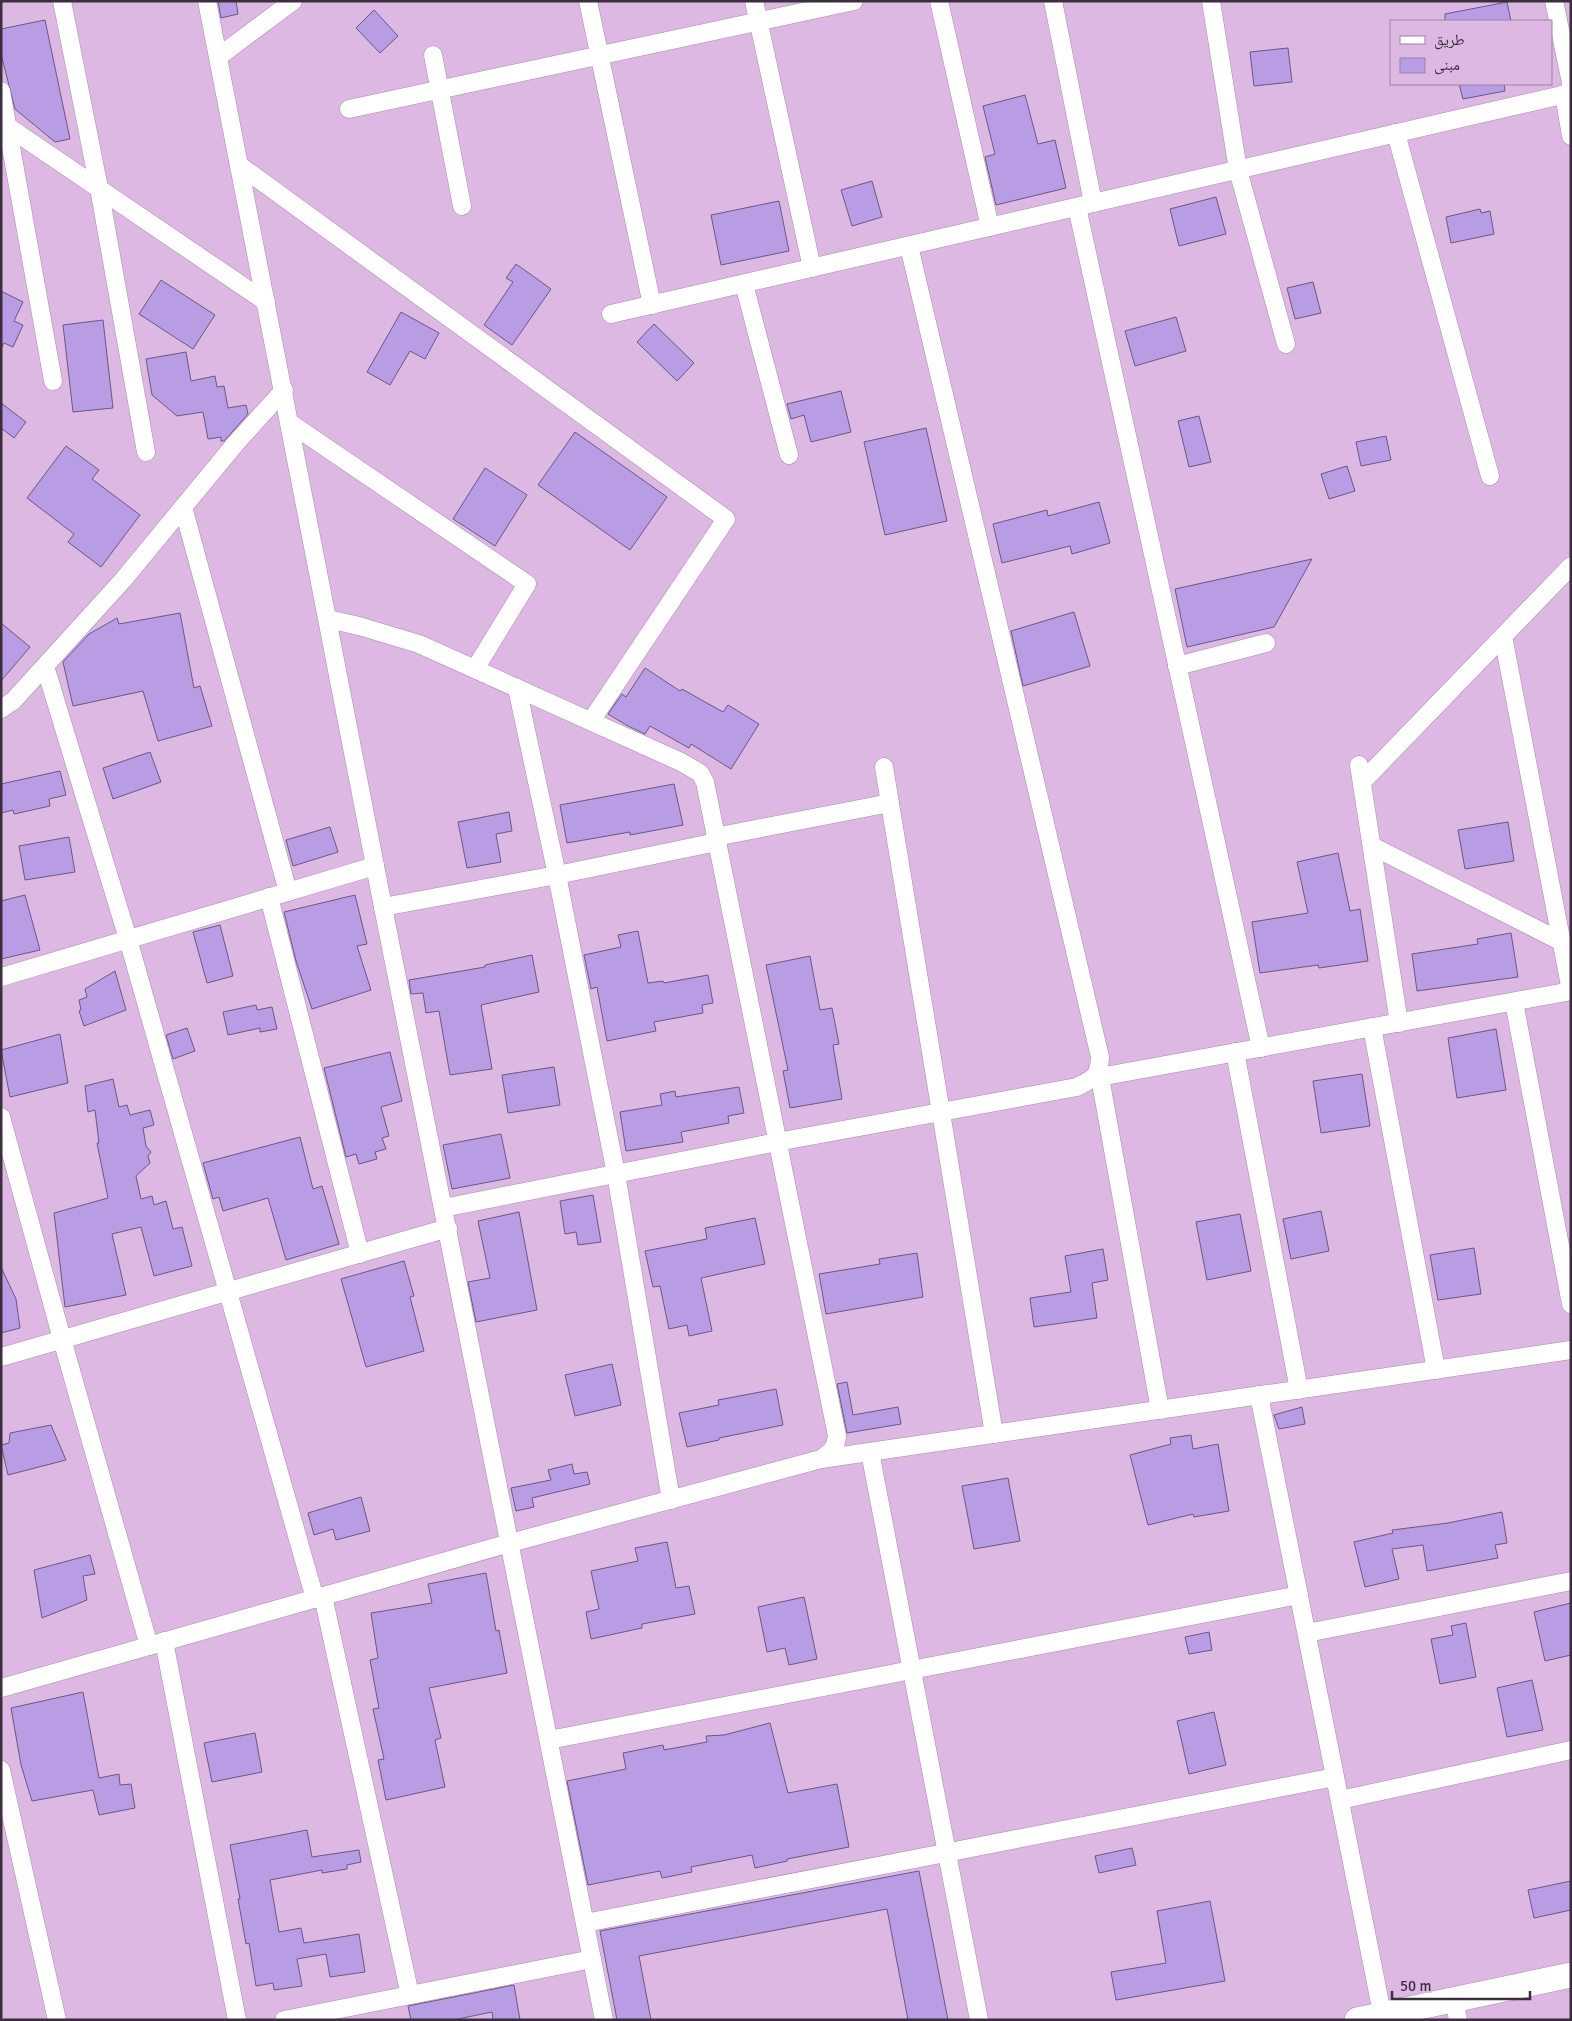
<svg xmlns="http://www.w3.org/2000/svg" width="1572" height="2021" font-family="Signika,'Noto Naskh Arabic',sans-serif">
<style>
.building{fill:#b89de4;stroke:#695884}
.lines{fill:none;stroke-linecap:round;stroke-linejoin:round}
.minor-casing{stroke:#ab89b1;stroke-width:19}
.secondary-casing{stroke:#ab89b1;stroke-width:26}
.minor{stroke:#fff;stroke-width:18}
.secondary{stroke:#fff;stroke-width:25}
</style>
<rect width="100%" height="100%" fill="#ddb8e3"/>
<g class="building">
<polygon points="218,1 236,1 238,14 221,18"/>
<polygon points="1507,2 1511,21 1445,21 1445,14"/>
<polygon points="374,10 398,36 380,53 356,28"/>
<polygon points="45,20 70,139 55,142 15,109 1,54 1,29"/>
<polygon points="1288,48 1292,82 1254,86 1250,52"/>
<polygon points="1459,84 1504,84 1505,91 1463,99"/>
<polygon points="1025,95 1038,144 1055,140 1066,188 996,205 985,157 995,154 983,106"/>
<polygon points="872,181 882,217 852,226 841,190"/>
<polygon points="1216,197 1226,234 1179,246 1170,209"/>
<polygon points="779,201 789,251 721,265 711,215"/>
<polygon points="1480,209 1481,213 1490,211 1494,234 1451,243 1446,217"/>
<polygon points="516,264 551,289 512,345 484,325 513,282 506,278"/>
<polygon points="161,280 215,315 193,349 139,314"/>
<polygon points="1313,282 1321,313 1295,319 1287,288"/>
<polygon points="1,291 23,302 14,321 23,325 13,347 4,343 1,349"/>
<polygon points="401,312 439,333 425,359 410,351 390,385 367,372"/>
<polygon points="1176,317 1186,351 1135,366 1125,331"/>
<polygon points="103,320 113,408 73,412 63,325"/>
<polygon points="654,324 694,363 677,381 637,342"/>
<polygon points="186,352 191,381 215,376 217,387 224,386 228,408 246,405 248,414 224,441 221,441 221,437 208,439 203,412 177,416 152,395 146,359"/>
<polygon points="841,391 851,432 811,442 804,415 791,419 787,404"/>
<polygon points="1,403 26,422 14,438 1,428"/>
<polygon points="1199,416 1211,462 1189,467 1178,421"/>
<polygon points="926,428 947,521 885,535 864,442"/>
<polygon points="575,432 667,497 630,550 538,485"/>
<polygon points="1386,436 1391,460 1361,466 1356,442"/>
<polygon points="66,446 99,470 92,479 140,515 101,567 68,542 74,534 27,498"/>
<polygon points="1347,466 1355,491 1329,499 1321,474"/>
<polygon points="485,468 527,495 495,546 453,519"/>
<polygon points="1099,502 1110,543 1072,554 1070,546 1002,563 993,524 1047,510 1048,516"/>
<polygon points="1312,559 1274,627 1187,647 1175,589"/>
<polygon points="1074,612 1090,666 1023,686 1011,631"/>
<polygon points="180,613 194,688 200,686 212,726 158,741 143,691 73,706 63,662 89,634 117,618 119,624"/>
<polygon points="1,623 30,647 1,681"/>
<polygon points="645,668 680,691 682,689 723,712 728,705 759,724 731,769 691,744 689,748 650,726 645,734 628,726 608,714 622,694 626,697"/>
<polygon points="150,752 161,782 113,799 103,768"/>
<polygon points="60,771 66,795 49,799 50,806 14,814 13,810 1,813 1,784"/>
<polygon points="674,784 683,825 630,835 630,832 567,843 560,805"/>
<polygon points="509,812 512,831 496,834 501,862 467,868 458,822"/>
<polygon points="1508,822 1514,861 1465,869 1458,830"/>
<polygon points="330,827 338,852 293,866 286,840"/>
<polygon points="69,837 75,872 25,880 19,846"/>
<polygon points="1338,853 1350,911 1360,909 1368,961 1319,968 1318,965 1260,973 1252,922 1308,913 1297,862"/>
<polygon points="25,895 40,950 1,959 1,901"/>
<polygon points="355,895 367,944 357,946 371,990 312,1009 296,961 284,912"/>
<polygon points="220,925 233,976 207,983 193,932"/>
<polygon points="638,931 648,983 663,981 664,983 708,975 713,1003 702,1005 703,1013 654,1022 656,1031 607,1041 597,987 591,989 584,955 621,947 618,935"/>
<polygon points="1511,933 1518,977 1417,991 1412,954 1478,944 1477,939"/>
<polygon points="532,955 539,992 481,1005 492,1069 450,1075 439,1011 426,1013 423,993 411,994 409,980 485,967 485,965"/>
<polygon points="810,956 820,1010 832,1008 839,1044 833,1045 842,1099 790,1108 783,1071 788,1070 766,965"/>
<polygon points="115,971 126,1010 84,1026 79,1011 81,1010 79,1000 87,997 85,989"/>
<polygon points="256,1005 257,1010 272,1007 277,1029 260,1032 260,1028 228,1035 223,1012"/>
<polygon points="187,1028 195,1051 173,1059 166,1035"/>
<polygon points="1496,1029 1506,1090 1457,1098 1448,1038"/>
<polygon points="60,1034 68,1083 10,1097 1,1050"/>
<polygon points="390,1052 402,1101 381,1107 389,1136 382,1138 386,1149 375,1152 377,1159 359,1164 356,1154 346,1157 324,1068"/>
<polygon points="554,1067 560,1105 508,1113 502,1075"/>
<polygon points="1362,1074 1370,1126 1321,1133 1313,1081"/>
<polygon points="113,1079 119,1107 127,1105 130,1115 150,1110 154,1125 143,1128 146,1146 151,1152 148,1156 150,1163 136,1176 141,1199 152,1196 154,1205 166,1201 173,1229 182,1227 192,1266 154,1276 141,1227 112,1234 126,1295 65,1307 54,1213 108,1198 97,1143 99,1143 95,1110 88,1112 85,1086"/>
<polygon points="739,1087 744,1113 728,1116 729,1123 681,1132 683,1142 626,1151 620,1112 662,1105 660,1094 675,1091 676,1097"/>
<polygon points="501,1134 510,1178 452,1189 443,1145"/>
<polygon points="300,1137 313,1189 322,1186 339,1244 286,1260 268,1198 223,1211 219,1197 213,1199 203,1163"/>
<polygon points="593,1195 601,1242 578,1245 576,1232 565,1234 560,1201"/>
<polygon points="1321,1211 1329,1251 1291,1259 1283,1219"/>
<polygon points="519,1212 537,1310 476,1322 468,1282 490,1278 478,1221"/>
<polygon points="1240,1214 1251,1271 1207,1280 1196,1222"/>
<polygon points="755,1218 765,1264 701,1278 712,1331 689,1336 687,1325 669,1329 660,1286 653,1287 645,1251 707,1239 705,1228"/>
<polygon points="1474,1248 1481,1294 1438,1300 1430,1255"/>
<polygon points="1103,1249 1108,1280 1092,1283 1097,1318 1034,1327 1030,1298 1071,1292 1065,1256"/>
<polygon points="917,1253 923,1297 826,1314 819,1274 880,1264 879,1259"/>
<polygon points="404,1261 414,1296 410,1297 424,1351 366,1367 341,1279"/>
<polygon points="1,1267 16,1299 20,1328 1,1333"/>
<polygon points="612,1364 621,1405 575,1416 565,1375"/>
<polygon points="847,1382 853,1415 898,1407 901,1424 847,1433 837,1384"/>
<polygon points="776,1389 783,1425 719,1438 719,1440 687,1447 679,1413 719,1405 718,1400"/>
<polygon points="1302,1407 1305,1424 1279,1429 1274,1415"/>
<polygon points="51,1425 66,1460 8,1475 1,1445 9,1443 10,1433"/>
<polygon points="1191,1435 1193,1449 1218,1444 1229,1511 1194,1517 1193,1514 1148,1525 1130,1455 1171,1444 1170,1438"/>
<polygon points="572,1464 574,1474 587,1472 590,1484 532,1498 534,1507 516,1511 511,1488 551,1480 548,1470"/>
<polygon points="1008,1478 1020,1541 974,1549 962,1486"/>
<polygon points="361,1497 370,1531 336,1540 333,1529 314,1535 308,1513"/>
<polygon points="1502,1512 1507,1543 1495,1545 1498,1558 1427,1571 1423,1545 1392,1549 1399,1579 1365,1587 1354,1542 1393,1533 1392,1530 1448,1523"/>
<polygon points="667,1542 676,1588 689,1586 695,1614 642,1624 642,1628 591,1639 586,1612 599,1609 591,1571 638,1561 635,1548"/>
<polygon points="90,1555 95,1574 83,1576 87,1600 42,1618 34,1570"/>
<polygon points="486,1573 496,1631 499,1630 507,1673 429,1688 441,1738 435,1740 445,1787 386,1800 378,1760 384,1759 373,1709 379,1708 370,1660 378,1658 371,1613 432,1603 428,1584"/>
<polygon points="804,1597 817,1659 789,1665 785,1648 767,1652 758,1607"/>
<polygon points="1571,1603 1571,1655 1545,1661 1534,1612"/>
<polygon points="1466,1623 1476,1677 1440,1684 1431,1639 1453,1635 1451,1626"/>
<polygon points="1209,1632 1212,1650 1189,1654 1185,1637"/>
<polygon points="1532,1680 1543,1730 1507,1737 1497,1688"/>
<polygon points="83,1692 99,1778 119,1774 120,1785 131,1784 135,1808 99,1815 93,1790 32,1801 21,1765 11,1708"/>
<polygon points="1214,1712 1226,1765 1189,1774 1177,1721"/>
<polygon points="770,1723 788,1793 837,1784 849,1847 787,1859 787,1861 755,1868 752,1855 691,1867 692,1872 662,1878 660,1871 588,1885 567,1781 626,1769 623,1753 663,1745 664,1750 707,1742 706,1736 724,1735"/>
<polygon points="255,1733 262,1772 212,1782 204,1743"/>
<polygon points="307,1830 312,1857 359,1850 361,1862 347,1865 347,1869 322,1873 322,1870 270,1880 279,1932 301,1928 304,1943 359,1934 365,1972 330,1977 326,1954 297,1959 302,1986 274,1990 273,1983 256,1986 249,1943 246,1944 238,1899 240,1899 230,1845"/>
<polygon points="1132,1848 1136,1865 1099,1873 1095,1856"/>
<polygon points="919,1871 948,2020 908,2020 887,1909 639,1956 651,2020 617,2020 600,1931"/>
<polygon points="1571,1881 1571,1910 1534,1918 1528,1890"/>
<polygon points="1210,1901 1225,1981 1116,2000 1111,1972 1166,1963 1157,1911"/>
<polygon points="514,1985 520,2020 493,2020 492,2012 453,2020 411,2020 408,2006"/>
</g>
<g class="lines">
<defs>
<g id="minor">
<polyline points="62,1 99,188 146,452"/>
<polyline points="207,1 383,907 604,2020"/>
<polyline points="588,1 652,305"/>
<polyline points="754,1 812,268"/>
<polyline points="939,1 990,227"/>
<polyline points="1053,1 1093,203"/>
<polyline points="1211,1 1238,170 1286,344"/>
<polyline points="1554,1 1571,83"/>
<polyline points="433,55 462,206"/>
<polyline points="218,57 293,1"/>
<polyline points="1,91 53,381"/>
<polyline points="1564,94 1571,136"/>
<polyline points="349,109 854,1"/>
<polyline points="1,122 266,302"/>
<polyline points="1396,133 1490,476"/>
<polyline points="239,165 726,519 591,721"/>
<polyline points="1077,207 1261,1048"/>
<polyline points="744,284 789,455"/>
<polyline points="611,314 1571,93"/>
<polyline points="290,423 527,584 475,669"/>
<polyline points="183,507 288,892"/>
<polyline points="1503,636 1571,991"/>
<polyline points="45,666 128,939 315,1599"/>
<polyline points="1177,666 1266,643"/>
<polyline points="517,688 557,875 616,1174 671,1500"/>
<polyline points="1,709 13,701 123,580 236,443 284,390"/>
<polyline points="1359,765 1399,1023"/>
<polyline points="884,767 994,1434"/>
<polyline points="1362,782 1571,566"/>
<polyline points="715,837 890,803"/>
<polyline points="1372,846 1570,946"/>
<polyline points="269,897 360,1254"/>
<polyline points="383,907 557,875 717,842"/>
<polyline points="1,977 375,866"/>
<polyline points="1514,1002 1571,1304"/>
<polyline points="1372,1027 1436,1370"/>
<polyline points="1235,1052 1299,1390"/>
<polyline points="1099,1072 1160,1410"/>
<polyline points="1094,1078 1571,991"/>
<polyline points="1,1117 62,1339 149,1646"/>
<path d="M443,1208L777,1142L1077,1087C1094,1078 1099,1077 1100,1057L909,246"/>
<polyline points="1,1357 448,1228"/>
<polyline points="1259,1395 1382,2013"/>
<polyline points="870,1452 979,2020"/>
<polyline points="821,1459 1571,1350"/>
<polyline points="323,1596 410,1995"/>
<polyline points="1307,1633 1571,1581"/>
<polyline points="164,1641 237,2020"/>
<path d="M1,1688L510,1543L821,1459C831,1452 836,1448 837,1436L705,782L700,773L681,762L419,644L359,626L328,619"/>
<polyline points="549,1740 1299,1595"/>
<polyline points="1,1770 57,2020"/>
<polyline points="1340,1800 1571,1750"/>
<polyline points="585,1923 1335,1777"/>
<polyline points="1454,1998 1458,2020"/>
<polyline points="284,2020 592,1959"/>
</g>
<polyline id="secondary" points="1357,2020 1571,1975"/>
</defs>
<use href="#minor" class="minor-casing"/>
<use href="#secondary" class="secondary-casing"/>
<use href="#minor" class="minor"/>
<use href="#secondary" class="secondary"/>
</g>
<rect width="1572" height="2021" fill="none" stroke="#3d2e3f" stroke-width="5"/>
<rect x="1390" y="20" width="162" height="65" fill="#ddb8e3" stroke="#9d81a1"/>
<rect x="1400" y="36" width="25" height="8" fill="#ffffff" stroke="#9d81a1"/>
<text x="1434" y="45" font-size="15" fill="#3d2e3f">طريق</text>
<rect x="1400" y="58" width="25" height="15" fill="#b89de4" stroke="#9d81a1"/>
<text x="1434" y="70" font-size="15" fill="#3d2e3f">مبنى</text>
<path d="M1392 1991v8h138v-8" fill="none" stroke="#3d2e3f" stroke-width="2.5"/>
<text x="1400" y="1991" font-size="15" fill="#3d2e3f" stroke="#ddb8e3" stroke-width="4" paint-order="stroke">50 m</text>
</svg>
